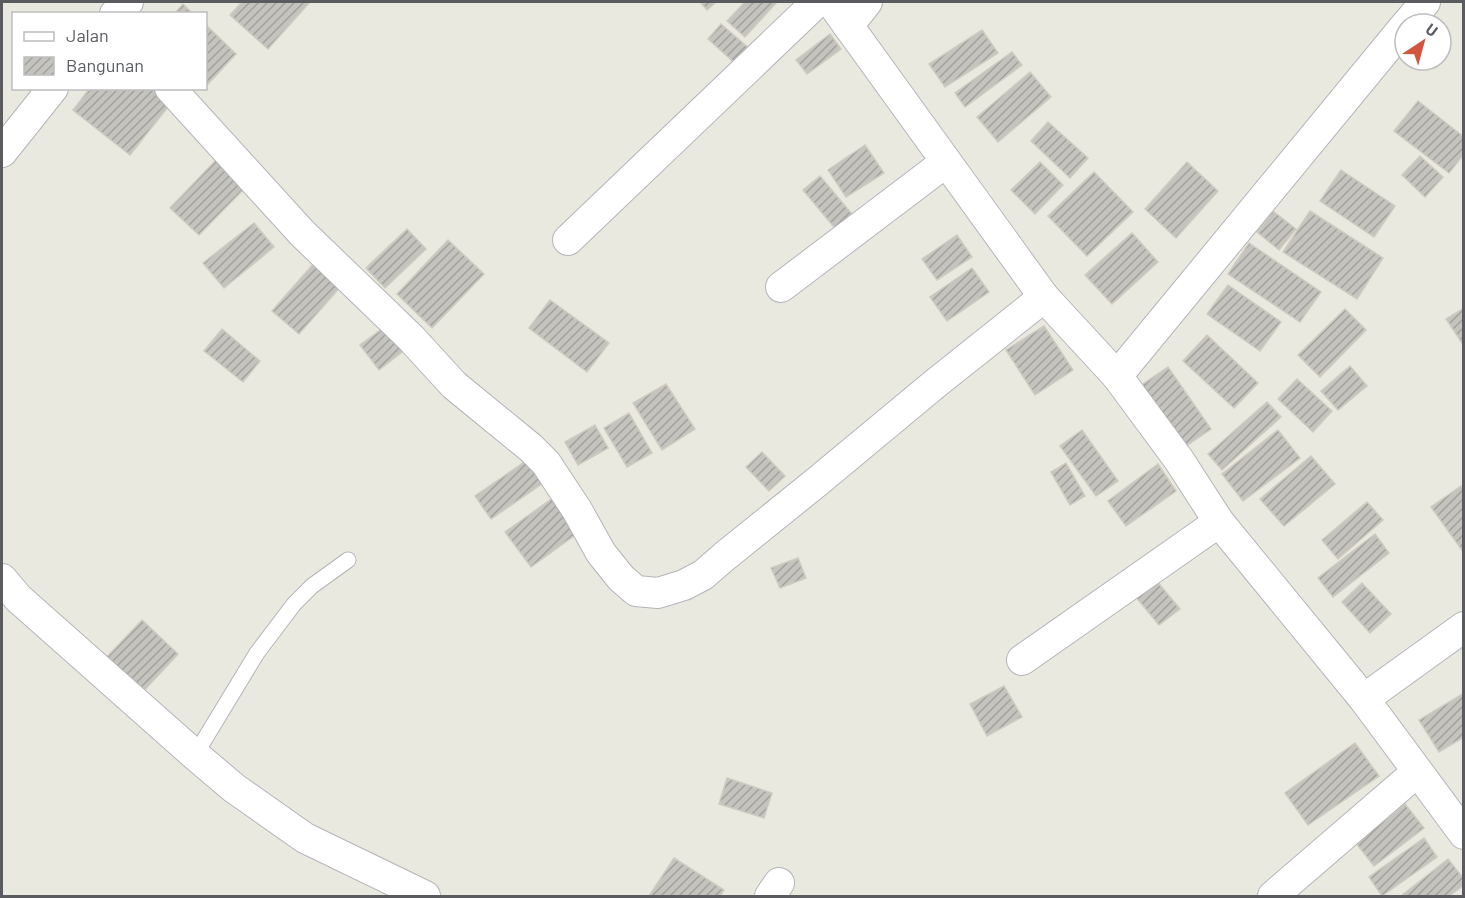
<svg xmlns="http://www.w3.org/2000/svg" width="1465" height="898" font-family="Barlow,sans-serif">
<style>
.building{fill:url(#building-hatch);stroke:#cecbc0;stroke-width:1.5}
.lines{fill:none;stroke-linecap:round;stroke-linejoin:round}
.service-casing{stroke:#b3b5b9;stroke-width:17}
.minor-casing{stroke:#b3b5b9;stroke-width:32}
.service{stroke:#fff;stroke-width:15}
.minor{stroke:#fff;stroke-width:30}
</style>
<defs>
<pattern id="building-hatch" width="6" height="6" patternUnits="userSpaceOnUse" patternTransform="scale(1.5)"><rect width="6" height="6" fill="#c5c3bd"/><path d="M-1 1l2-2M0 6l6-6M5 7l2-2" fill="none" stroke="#a3a19d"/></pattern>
</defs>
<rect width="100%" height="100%" fill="#eae9e0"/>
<g class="building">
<polygon points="242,2 310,2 268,49 230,15"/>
<polygon points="700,2 716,2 707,10"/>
<polygon points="745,2 777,2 745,37 727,21"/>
<polygon points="183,4 193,14 174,14"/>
<polygon points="721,24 751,50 737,65 708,39"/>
<polygon points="206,25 236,54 206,86"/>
<polygon points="982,30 998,53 945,87 929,64"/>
<polygon points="830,34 841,49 807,74 796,60"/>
<polygon points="1012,52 1022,65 965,107 955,93"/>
<polygon points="1030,72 1051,97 998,142 977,117"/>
<polygon points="90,88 153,88 171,103 130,155 73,110"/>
<polygon points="1418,101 1464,137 1464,154 1449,173 1394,131"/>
<polygon points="1048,122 1088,158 1070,178 1031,141"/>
<polygon points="865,145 884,173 846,197 828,170"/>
<polygon points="1420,156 1443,177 1425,197 1402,175"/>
<polygon points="216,160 245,188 199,235 170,208"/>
<polygon points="1040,162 1063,185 1035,214 1011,190"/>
<polygon points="1187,162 1218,191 1176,238 1145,209"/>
<polygon points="1341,170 1395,206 1374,237 1320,201"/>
<polygon points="1094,172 1133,212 1087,256 1048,216"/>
<polygon points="820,176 856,219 839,233 803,190"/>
<polygon points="1273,211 1296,229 1279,250 1257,232"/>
<polygon points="1310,211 1383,258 1357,299 1283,252"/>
<polygon points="254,223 274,247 224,288 203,263"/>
<polygon points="407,229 426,249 385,288 366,268"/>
<polygon points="1132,233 1158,262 1112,304 1085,275"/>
<polygon points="957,235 972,257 937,280 922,259"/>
<polygon points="448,240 484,274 432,328 397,294"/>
<polygon points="1249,243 1321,292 1300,322 1228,274"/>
<polygon points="315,262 342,285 299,334 272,311"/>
<polygon points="972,268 989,292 947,321 930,297"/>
<polygon points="1228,285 1281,322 1260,351 1207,314"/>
<polygon points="550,300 609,343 587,372 529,328"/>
<polygon points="1464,308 1464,346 1446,319"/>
<polygon points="1345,309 1366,330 1320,377 1298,355"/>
<polygon points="393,321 411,345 379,370 360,345"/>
<polygon points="1044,326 1073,370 1035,395 1006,350"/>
<polygon points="222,329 260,361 243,382 204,351"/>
<polygon points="1207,335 1258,383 1234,408 1183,361"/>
<polygon points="1350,366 1367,386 1338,410 1321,391"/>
<polygon points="1168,367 1211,429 1183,448 1140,386"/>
<polygon points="1297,379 1332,411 1313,432 1278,399"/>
<polygon points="666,384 695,429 662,450 633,403"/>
<polygon points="1267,402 1281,417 1222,470 1208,454"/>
<polygon points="629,413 652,453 627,467 604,428"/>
<polygon points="595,425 608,448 578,465 565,442"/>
<polygon points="1082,430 1118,481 1096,496 1060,446"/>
<polygon points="1278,430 1300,458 1243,501 1222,474"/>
<polygon points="762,452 785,476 769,491 746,467"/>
<polygon points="533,456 549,479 491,519 475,496"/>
<polygon points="1311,456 1335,484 1284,526 1260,499"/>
<polygon points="1066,463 1085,496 1070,505 1051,472"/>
<polygon points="1158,464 1176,491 1126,526 1108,501"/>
<polygon points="1461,486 1464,489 1464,553 1431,507"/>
<polygon points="557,495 582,530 531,567 505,532"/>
<polygon points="1367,502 1383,520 1338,559 1322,540"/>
<polygon points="1375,534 1389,553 1333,597 1318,578"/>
<polygon points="798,558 806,578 780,588 771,568"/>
<polygon points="1155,579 1180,609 1159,625 1135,596"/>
<polygon points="1362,583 1391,614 1370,633 1342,602"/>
<polygon points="142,620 178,654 139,696 102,662"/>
<polygon points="1004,686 1022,717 987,736 970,704"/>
<polygon points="1464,693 1464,737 1439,752 1419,720"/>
<polygon points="1355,743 1379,776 1308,825 1285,793"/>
<polygon points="727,778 772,793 764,818 719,804"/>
<polygon points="1405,804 1424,828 1374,866 1356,843"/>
<polygon points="1424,838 1437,857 1382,896 1369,877"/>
<polygon points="674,858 724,890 720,896 649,896"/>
<polygon points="1448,859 1464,879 1464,885 1449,896 1401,896"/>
</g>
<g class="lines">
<defs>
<polyline id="service" points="195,755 257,653 294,604 312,586 348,560"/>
<g id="minor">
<polyline points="831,2 1044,297 1117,376 1179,460 1219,522 1364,699 1464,834"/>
<polyline points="115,14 128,2"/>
<polyline points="1407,24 1425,2"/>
<polyline points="848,26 867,2"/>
<polyline points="170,88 302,233 411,338 454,385 531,448 546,463 577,510 601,553 621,578 636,591 658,593 684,585 703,575 725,556 818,481 936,383 1044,297"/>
<polyline points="2,152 53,88"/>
<polyline points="568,240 817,2"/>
<polyline points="781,287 946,162"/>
<polyline points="1117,376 1405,26"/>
<polyline points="2,579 18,598 195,755 234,788 305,838 425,896"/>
<polyline points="1022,660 1219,522"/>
<polyline points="1364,699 1464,627"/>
<polyline points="770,896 779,883"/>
<polyline points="1273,896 1417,772"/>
</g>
</defs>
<use href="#service" class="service-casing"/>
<use href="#minor" class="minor-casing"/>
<use href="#service" class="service"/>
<use href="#minor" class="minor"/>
</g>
<rect width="1465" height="898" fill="none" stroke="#595b5f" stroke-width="6"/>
<rect x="12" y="12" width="195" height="78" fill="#ffffff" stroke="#bdbdbf" stroke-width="1.5"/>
<rect x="24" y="32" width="30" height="9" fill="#ffffff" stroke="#bdbdbf" stroke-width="1.5"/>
<text x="66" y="42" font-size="18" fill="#595b5f">Jalan</text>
<rect x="24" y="57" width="30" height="18" fill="url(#building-hatch)" stroke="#bdbdbf" stroke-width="1.5"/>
<text x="66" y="72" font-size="18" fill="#595b5f">Bangunan</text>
<g transform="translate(1423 42) rotate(36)"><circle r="28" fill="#ffffff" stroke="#bdbdbf" stroke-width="1.5"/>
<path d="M0-4.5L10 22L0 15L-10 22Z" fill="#d2563f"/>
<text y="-9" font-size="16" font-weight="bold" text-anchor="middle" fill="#595b5f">U</text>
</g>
</svg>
